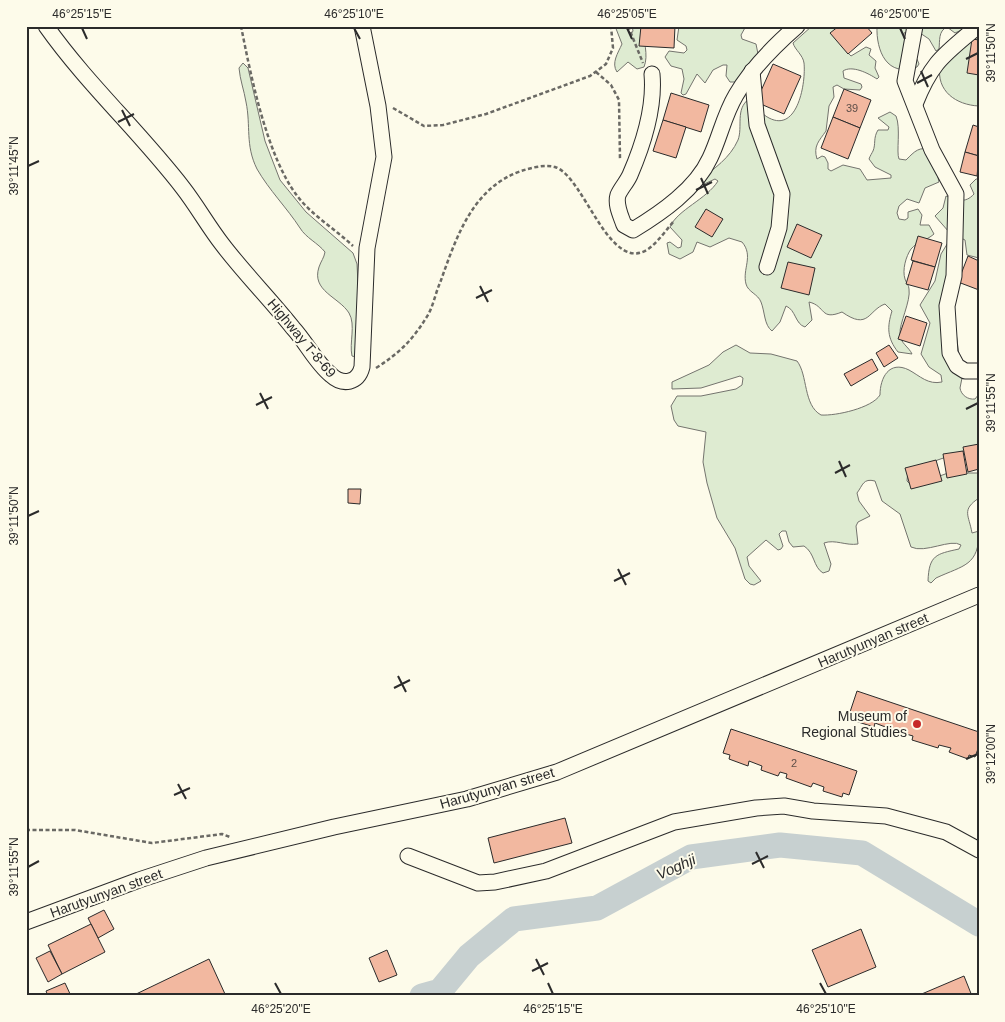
<svg xmlns="http://www.w3.org/2000/svg" width="1005" height="1022" font-family="Helvetica,sans-serif">
<style>
.green{fill:#deebd1;stroke:#74746e}
.lines{fill:none;stroke-linecap:round;stroke-linejoin:round}
.river{stroke:#c7d0d0;stroke-width:25}
.building{fill:#f2b8a0;stroke:#2b2b2b}
.minor-casing{stroke:#2b2b2b;stroke-width:17}
.path{stroke:#6a6964;stroke-width:2.5;stroke-dasharray:4 2.5;stroke-linecap:butt}
.minor{stroke:#fdfbea;stroke-width:15}
.ticks{fill:none;stroke:#2b2b2b;stroke-width:2}
.poi-dot{fill:#c62828;stroke:#fdfbea;stroke-width:2}
.labels{text-anchor:middle;stroke-width:4;stroke-linejoin:round;paint-order:stroke}
.number-label{font-size:11px;fill:#5d4e48}
.street-label{font-size:14px;fill:#2b2b2b;stroke:#fdfbea}
.poi-label{font-size:14px;fill:#2b2b2b;stroke:#fdfbea;text-anchor:end}
.water-label{font-size:15px;font-style:italic;fill:#2b2b2b;stroke:#fdfbea}
.neatline{fill:none;stroke:#2b2b2b;stroke-width:2}
.ticks-label{font-size:12px;text-anchor:middle;fill:#2b2b2b}
</style>
<rect width="100%" height="100%" fill="#fdfbea"/>
<g class="green">
<path d="M615,26H626L631,34L633,31L632,26H643C643,40 649,55 644,67L637,69L628,62L617,72C611,63 618,53 622,44Z"/>
<polygon points="679,26 746,26 741,35 742,39 756,44 758,54 737,82 730,82 726,76 727,65 723,65 713,70 705,83 697,74 686,94 683,95 681,93 684,79 682,69 671,66 665,57 669,51 684,53 687,50 686,46 677,40"/>
<path d="M812,26H834L846,51L851,56L866,47L871,49L869,55L876,61L875,68L879,77L877,79C868,73 852,65 843,71L844,78L861,84L862,87L860,90L844,89L837,85L833,87L834,97L829,106L826,131C819,141 813,146 817,159L822,156L825,157L828,163V169L831,171L843,165L860,169L867,180L891,178V175L875,167L869,159C870,156 872,153 873,151C876,144 873,138 878,130H888L889,127L878,118L890,112L896,116C901,128 896,152 899,159L906,160C915,151 919,146 932,150L939,182L925,188L919,203L907,199L899,206L897,213L899,219L905,220L908,218V212L918,209L922,215L920,225H929L934,234C926,241 918,241 911,249C906,256 902,270 905,279C906,283 909,285 909,289C911,301 899,324 900,334C900,343 909,347 912,354L898,352C887,338 887,327 892,311L885,304C868,310 869,331 842,312C820,321 826,306 809,302L812,320L805,327C795,324 796,310 786,306L780,322L772,331C764,325 765,312 761,302C758,294 748,292 746,284C742,269 754,256 742,242L729,238L710,247L697,242L693,252L680,259L669,254L667,243L670,242L678,248L681,247L682,240L670,227C677,210 707,199 718,181L715,179L702,185L699,180C714,169 730,158 738,140C743,127 735,109 749,99C755,105 761,114 769,118C798,133 806,82 804,63C803,55 795,50 793,43Z"/>
<path d="M877,26H970L955,33L947,27C938,31 940,41 939,49L936,51L929,39L914,29L904,33C902,45 916,53 919,64L917,67C887,78 876,51 877,26Z"/>
<path d="M979,37V106C956,105 936,91 940,66L972,39Z"/>
<path d="M243,63L248,68L265,141L280,180L306,212L353,253L357,264L358,284L356,357L352,356C349,343 356,325 349,313C339,297 311,291 319,267C321,261 324,258 325,252C318,243 306,238 300,228C287,208 269,190 257,169C245,145 251,126 246,102C244,90 240,80 239,68Z"/>
<path d="M976,179H979V258L967,255L965,240L949,232L935,216L943,208L946,196C957,200 965,204 974,194L970,185Z"/>
<path d="M949,241L950,287L962,378L960,388C961,395 968,400 975,399L979,394V446L908,470L907,481L912,486L948,473H979V498C961,510 969,515 972,533L979,531C979,566 964,565 936,578L931,583L928,581C929,555 936,554 959,549L961,545C951,538 925,554 911,547L900,514L882,501L875,481C863,478 863,485 857,493L859,501L870,516L858,522L856,526L858,544C846,546 835,539 824,543L831,564L829,571L823,573C813,567 815,553 804,546L793,547L789,542L786,531H782L779,534L783,546L781,549L778,550L766,540L747,557L749,566L761,581L754,585L750,584L745,579L735,548L717,518L707,483L703,462L706,432L678,426L674,420L671,406L677,396H701L736,389L742,385L743,378L740,376L701,388L672,389V382L709,365L723,352L736,345L750,353L771,354L797,361C808,375 803,405 821,415C836,416 872,408 880,395C880,378 889,360 909,370C920,376 928,385 942,382L941,375L929,367L921,354L930,323L920,305L935,281L941,254Z"/>
</g>
<g class="lines">
<polyline class="river" points="422,996 440,991 469,956 514,919 597,908 691,857 780,845 862,853 979,924"/>
</g>
<g class="building">
<polygon points="641,26 675,26 674,48 639,46"/>
<polygon points="839,26 866,26 872,33 848,54 830,33"/>
<polygon points="972,39 979,40 979,75 967,73"/>
<polygon points="773,64 801,76 784,114 756,102"/>
<polygon points="844,89 871,100 860,128 833,117"/>
<polygon points="671,93 709,105 701,132 663,120"/>
<polygon points="833,117 860,128 848,159 821,148"/>
<polygon points="663,120 686,127 676,158 653,151"/>
<polygon points="973,125 979,127 979,156 965,152"/>
<polygon points="965,152 979,156 977,176 960,172"/>
<polygon points="706,209 723,219 712,237 695,227"/>
<polygon points="797,224 822,235 811,258 787,247"/>
<polygon points="918,236 942,243 935,267 911,260"/>
<polygon points="968,256 979,261 979,290 958,282"/>
<polygon points="913,261 935,267 928,290 906,284"/>
<polygon points="788,262 815,268 809,295 781,288"/>
<polygon points="906,316 927,323 920,346 898,339"/>
<polygon points="889,345 898,358 884,367 876,353"/>
<polygon points="872,359 878,370 851,386 844,374"/>
<polygon points="979,444 979,469 968,472 963,447"/>
<polygon points="963,451 967,474 947,478 943,454"/>
<polygon points="936,460 942,481 911,489 905,468"/>
<polygon points="348,489 361,489 360,504 348,503"/>
<polygon points="857,691 979,732 979,746 975,757 969,755 968,759 949,752 951,748 939,745 938,748 912,740 913,736 906,734 904,737 887,731 888,728 875,723 874,727 855,721 857,717 849,715"/>
<polygon points="731,729 857,771 849,795 843,793 842,797 823,791 824,787 813,783 811,787 786,778 787,774 780,772 778,776 761,770 762,766 749,761 748,766 729,759 730,755 723,753"/>
<polygon points="565,818 572,843 494,863 488,838"/>
<polygon points="104,910 114,929 98,938 88,918"/>
<polygon points="91,924 105,952 62,974 48,945"/>
<polygon points="861,929 876,967 828,987 812,950"/>
<polygon points="387,950 397,975 379,982 369,958"/>
<polygon points="50,951 62,974 48,982 36,958"/>
<polygon points="209,959 225,994 132,996"/>
<polygon points="964,976 972,996 917,996"/>
<polygon points="65,983 71,996 48,996 46,991"/>
</g>
<g class="lines">
<defs>
<g id="minor">
<path d="M46,26C87,84 140,132 183,188C197,206 208,226 222,244C244,273 270,299 293,328C306,342 316,363 331,375C343,386 358,383 362,367L367,248L384,157L378,106L362,26"/>
<polyline points="915,26 905,81 932,150 956,194 954,276 947,306 950,353 957,366 965,371 979,371"/>
<polyline points="752,71 757,125 782,194 779,228 767,267"/>
<path d="M652,74C655,107 643,145 630,175C627,182 621,188 618,195C615,205 621,216 624,225L633,230C661,213 696,189 710,158C720,137 724,115 736,95C751,69 774,46 797,26"/>
<path d="M915,104C932,61 944,55 978,26"/>
<polyline points="408,856 478,883 495,882 546,871 674,822 756,808 784,806 813,811 886,816 946,832 979,850"/>
<polyline points="26,922 139,880 206,858 334,827 467,799 557,772 979,595"/>
</g>
</defs>
<use href="#minor" class="minor-casing"/>
<g class="path">
<path d="M241,26C251,77 267,157 298,197C313,216 335,229 353,246"/>
<polyline points="628,26 643,63"/>
<polyline points="596,72 611,85 619,100 620,159"/>
<polyline points="393,108 424,126 443,125 486,114 590,76 606,64 613,48 611,26"/>
<path d="M376,368C398,354 412,341 426,318C433,308 435,294 440,283C456,238 472,188 521,171C531,168 544,164 555,167C585,176 611,282 652,246C660,239 667,229 674,221"/>
<polyline points="26,830 75,830 152,843 222,834 230,837"/>
</g>
<use href="#minor" class="minor"/>
</g>
<path class="ticks" d="M82,28L87,39M354,28L360,39M627,28L632,39M900,28L905,39M966,59L978,53M921,71L928,87M917,83L932,75M122,110L130,126M118,122L134,114M28,166L39,161M701,178L708,194M696,190L712,182M480,286L488,302M476,298L492,290M260,393L268,409M256,405L272,397M966,409L978,403M839,461L846,477M835,473L850,465M28,516L39,511M618,569L626,585M614,581L630,573M398,676L406,692M394,688L410,680M966,759L978,754M178,784L186,799M174,795L190,788M756,852L764,868M752,864L768,856M28,867L39,861M536,959L544,975M532,971L548,963M275,983L281,994M548,983L553,994M820,983L826,994"/>
<circle class="poi-dot" cx="917" cy="724" r="5"/>
<g class="labels">
<g class="number-label">
<text x="852" y="112">39</text>
<text x="794" y="767">2</text>
</g>
<g class="street-label">
<text transform="translate(302 338) rotate(50)" y="5">Highway T-8-69</text>
<text transform="translate(873 640) rotate(-23)" y="5">Harutyunyan street</text>
<text transform="translate(497 788) rotate(-16)" y="5">Harutyunyan street</text>
<text transform="translate(106 893) rotate(-20)" y="5">Harutyunyan street</text>
</g>
<g class="poi-label">
<text x="907" y="721">Museum of<tspan x="907" dy="16">Regional Studies</tspan></text>
</g>
<g class="water-label">
<text transform="translate(676 867) rotate(-24)" y="5">Voghji</text>
</g>
</g>
<rect width="1005" height="1022" fill="none" stroke="#fdfbea" stroke-width="55"/>
<rect x="28" y="28" width="950" height="966" class="neatline"/>
<g class="ticks-label">
<text x="82" y="18">46°25'15"E</text>
<text x="354" y="18">46°25'10"E</text>
<text x="627" y="18">46°25'05"E</text>
<text x="900" y="18">46°25'00"E</text>
<text transform="translate(991 53) rotate(-90)" y="4">39°11'50"N</text>
<text transform="translate(14 166) rotate(-90)" y="4">39°11'45"N</text>
<text transform="translate(991 403) rotate(-90)" y="4">39°11'55"N</text>
<text transform="translate(14 516) rotate(-90)" y="4">39°11'50"N</text>
<text transform="translate(991 754) rotate(-90)" y="4">39°12'00"N</text>
<text transform="translate(14 867) rotate(-90)" y="4">39°11'55"N</text>
<text x="281" y="1013">46°25'20"E</text>
<text x="553" y="1013">46°25'15"E</text>
<text x="826" y="1013">46°25'10"E</text>
</g>
</svg>
